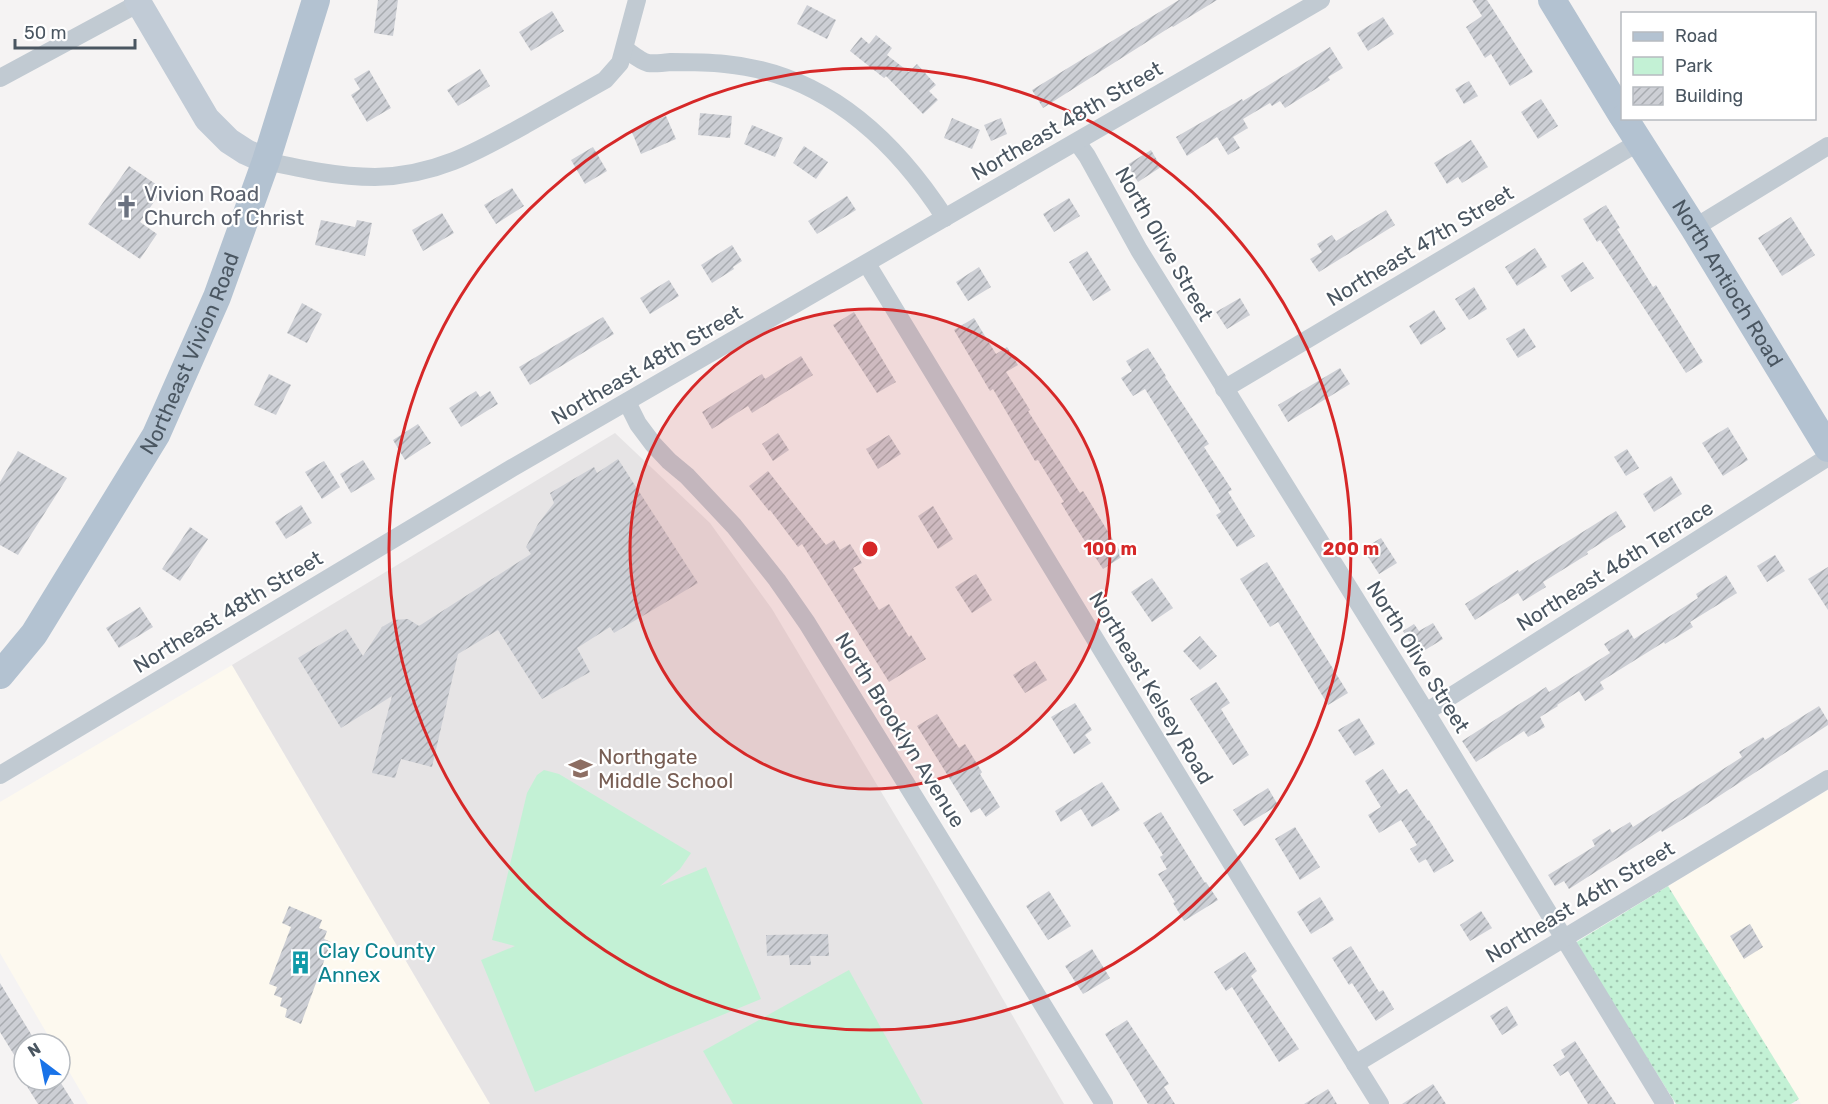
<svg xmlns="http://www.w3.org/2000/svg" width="1828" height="1104" font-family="Rubik,sans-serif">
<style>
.commercial{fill:#fdf9ef}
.education{fill:#e6e4e5}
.grass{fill:url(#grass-dots)}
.green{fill:#c3f1d5}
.building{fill:url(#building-hatch)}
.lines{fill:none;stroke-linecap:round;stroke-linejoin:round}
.street{stroke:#c1cad2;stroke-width:18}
.secondary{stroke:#c1cbd6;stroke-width:26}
.primary{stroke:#b3c2d1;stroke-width:28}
.ring{fill:none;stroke:#d62828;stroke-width:3}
.labels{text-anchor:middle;stroke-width:4.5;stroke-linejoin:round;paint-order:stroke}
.street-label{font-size:21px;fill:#4a5661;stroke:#fff}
.worship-label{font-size:21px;fill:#5b616d;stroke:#fff;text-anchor:start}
.education-label{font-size:21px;fill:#785e54;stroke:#fff;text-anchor:start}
.culture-label{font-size:21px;fill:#0d838f;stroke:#fff;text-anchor:start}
.centre{fill:#d62828;stroke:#fff;stroke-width:3}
.ring-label{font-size:18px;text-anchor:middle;font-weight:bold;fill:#d62828;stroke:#fff;stroke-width:4.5;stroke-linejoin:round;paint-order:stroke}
</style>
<defs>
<pattern id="grass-dots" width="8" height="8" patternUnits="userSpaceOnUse" patternTransform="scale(1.5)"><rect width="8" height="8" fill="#c3f1d5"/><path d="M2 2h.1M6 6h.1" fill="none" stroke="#a0c6b0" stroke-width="1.8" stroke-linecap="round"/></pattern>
<pattern id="building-hatch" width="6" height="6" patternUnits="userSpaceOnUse" patternTransform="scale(1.5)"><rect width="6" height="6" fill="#cdcfd5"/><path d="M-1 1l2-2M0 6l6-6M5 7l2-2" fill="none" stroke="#a8abb0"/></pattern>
</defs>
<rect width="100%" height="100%" fill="#f5f3f3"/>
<g class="commercial">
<polygon points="232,665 490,1104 88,1104 60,1056 60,1044 53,1044 0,953 0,802"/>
<polygon points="1828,790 1828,1104 1801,1104 1668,886"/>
</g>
<polygon class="education" points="615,433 710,523 772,609 929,872 1064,1104 490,1104 232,665"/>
<polygon class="grass" points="1668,886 1799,1099 1791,1104 1676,1104 1575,943"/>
<g class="green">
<polygon points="544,770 559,774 691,853 680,869 660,886 706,867 761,999 535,1092 481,960 515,946 492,940 527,793 537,775"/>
<polygon points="849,970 923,1104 733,1104 703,1051"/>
</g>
<g class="building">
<polygon points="378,0 398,0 393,36 374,33"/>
<polygon points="1179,0 1217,0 1173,27 1172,26 1043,108 1032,90"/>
<polygon points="1472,0 1487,0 1533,72 1510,86 1491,54 1485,58 1466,27 1482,16"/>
<polygon points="807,5 836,20 827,39 797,24"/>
<polygon points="552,11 564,31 531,51 519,32"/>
<polygon points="1383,17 1394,34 1368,51 1357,33"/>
<polygon points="876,35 892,48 887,55 909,72 917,64 936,85 929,91 938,100 923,114 886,76 884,78 850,51 861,37 869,44"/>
<polygon points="1330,47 1343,68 1328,77 1330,80 1285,108 1280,101 1272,106 1270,103 1243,119 1248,128 1233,137 1240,148 1228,155 1217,137 1187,156 1176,137 1242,99 1243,101"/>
<polygon points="480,69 490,86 458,106 447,90"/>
<polygon points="369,70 391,108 367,122 351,95 360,89 354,79"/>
<polygon points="1469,81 1478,96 1464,104 1455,89"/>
<polygon points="1541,99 1558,126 1538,139 1521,112"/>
<polygon points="700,113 732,116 730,138 698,135"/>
<polygon points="666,116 676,139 641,154 631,130"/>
<polygon points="952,118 980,130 972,149 944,138"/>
<polygon points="1001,118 1007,134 991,141 984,125"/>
<polygon points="752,125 783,138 775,157 744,144"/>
<polygon points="1471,140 1488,167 1462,183 1458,177 1447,184 1434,163"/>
<polygon points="804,146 828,162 816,179 793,163"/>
<polygon points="593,147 607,171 585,184 571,160"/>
<polygon points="1151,150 1161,167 1138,182 1127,165"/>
<polygon points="129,166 163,189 140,222 157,234 140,259 88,224"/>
<polygon points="512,188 524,206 496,224 484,205"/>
<polygon points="847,196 856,210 817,234 808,221"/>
<polygon points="1069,198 1080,216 1054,232 1043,214"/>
<polygon points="1606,205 1620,228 1617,229 1653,287 1656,285 1703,362 1686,373 1600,240 1597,242 1583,219"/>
<polygon points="1386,210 1395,225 1319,272 1310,259 1322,252 1317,244 1332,235 1336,241"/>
<polygon points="442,213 454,233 423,251 412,230"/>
<polygon points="1791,217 1815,255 1782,276 1758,238"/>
<polygon points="321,220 355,227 357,220 372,223 365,256 315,245"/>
<polygon points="732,245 742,261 733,267 734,269 712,283 701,265"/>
<polygon points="1535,248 1547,267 1517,286 1505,267"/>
<polygon points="1087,251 1111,290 1093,301 1069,262"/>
<polygon points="1583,262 1594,278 1571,292 1561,276"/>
<polygon points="979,267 991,287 968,301 956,282"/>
<polygon points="669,280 679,296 650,314 640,298"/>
<polygon points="1474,287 1487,309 1469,320 1455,299"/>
<polygon points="1240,298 1250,315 1227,329 1216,312"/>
<polygon points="302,303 322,314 307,343 287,333"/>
<polygon points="1434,310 1446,329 1421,345 1409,326"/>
<polygon points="854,312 896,382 877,393 833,325"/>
<polygon points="603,317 614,334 530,385 519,367"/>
<polygon points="974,318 996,354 1007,347 1018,365 1006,372 1030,410 1028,411 1080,493 1083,491 1123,556 1103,569 1075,526 1061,503 1064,502 1038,460 1035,461 993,389 990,391 954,330"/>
<polygon points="1524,328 1536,347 1518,358 1506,339"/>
<polygon points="1148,348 1166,376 1165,377 1209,444 1204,447 1232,490 1228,492 1255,536 1237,547 1216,515 1221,512 1145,389 1133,396 1121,378 1132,371 1126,361"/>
<polygon points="801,356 813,375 752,413 748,406 712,429 702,412 762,374 765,379"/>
<polygon points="1340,368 1350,384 1288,422 1278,405"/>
<polygon points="269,374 291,385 276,415 254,405"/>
<polygon points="476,391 480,397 490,391 498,404 461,427 449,408"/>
<polygon points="418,424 431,443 405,460 393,440"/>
<polygon points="1728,427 1748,460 1723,476 1702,443"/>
<polygon points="778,433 789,450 773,461 762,444"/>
<polygon points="889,435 901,454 878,469 866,449"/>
<polygon points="1627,449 1639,468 1626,476 1614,457"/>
<polygon points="18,451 67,478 18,555 0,545 0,482"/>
<polygon points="618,459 698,583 614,633 610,627 577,648 590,672 542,699 498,630 458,654 432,767 401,759 395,778 372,773 392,696 341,728 298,658 346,629 363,656 382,627 394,620 408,619 419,626 531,554 526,547 538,524 554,503 550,493 594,467 597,473"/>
<polygon points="363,460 375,479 351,493 340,474"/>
<polygon points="324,461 340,487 322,499 305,472"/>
<polygon points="768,471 826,545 834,540 840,550 850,544 862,563 853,568 879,610 889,604 909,637 911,635 926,659 889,682 802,544 798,547 770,510 769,511 749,486"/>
<polygon points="1671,476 1682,494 1654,512 1643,494"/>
<polygon points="301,505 312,523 286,539 275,522"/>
<polygon points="933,506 953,539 938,549 918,516"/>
<polygon points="1616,511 1626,527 1587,552 1588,554 1543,582 1546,587 1523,601 1518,593 1475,620 1465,604 1518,570 1519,572"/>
<polygon points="190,527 208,539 180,581 162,569"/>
<polygon points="1381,538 1397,563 1379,574 1363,549"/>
<polygon points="1775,555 1785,571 1767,582 1757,566"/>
<polygon points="1267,562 1348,693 1328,705 1278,622 1270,627 1240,579"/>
<polygon points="1828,567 1828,610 1808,579"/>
<polygon points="976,574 992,600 972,613 955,587"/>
<polygon points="1726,575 1737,593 1690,622 1693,627 1665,644 1664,642 1600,682 1604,689 1585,701 1579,691 1557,705 1558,706 1540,717 1545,727 1528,737 1524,731 1476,762 1462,741 1546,687 1549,692 1610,653 1604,644 1628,629 1634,639 1698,598 1696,594"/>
<polygon points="1152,578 1173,608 1152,622 1131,592"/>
<polygon points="140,607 153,627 119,648 106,628"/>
<polygon points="1433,623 1443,639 1417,655 1403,631 1414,624 1419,631"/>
<polygon points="1200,636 1217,656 1200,670 1183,651"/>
<polygon points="1035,661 1047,680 1025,693 1013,675"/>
<polygon points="1216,682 1230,703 1221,709 1249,755 1233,765 1190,699"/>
<polygon points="1075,703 1092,730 1085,735 1091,743 1074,754 1051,717"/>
<polygon points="1819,706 1828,721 1828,725 1693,813 1662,832 1661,830 1569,889 1564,881 1555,886 1548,875 1595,846 1592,840 1610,829 1612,833 1630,822 1633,827 1742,757 1739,752 1763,737 1765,740"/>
<polygon points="937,714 959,748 965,744 982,772 980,774 1000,807 986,817 980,808 971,813 917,726"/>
<polygon points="1359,718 1375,744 1355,756 1338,730"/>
<polygon points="1383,769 1399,794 1407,789 1428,821 1429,820 1454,861 1434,873 1426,859 1419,863 1410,849 1417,845 1401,820 1379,833 1368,815 1381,807 1365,781"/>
<polygon points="1102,782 1120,810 1092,827 1081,809 1061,822 1055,811"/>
<polygon points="1268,788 1278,805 1244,826 1233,810"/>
<polygon points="1161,812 1205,883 1206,882 1218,900 1184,921 1173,903 1175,902 1158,874 1167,869 1160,857 1163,855 1143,823"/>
<polygon points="1295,827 1320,867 1300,880 1275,839"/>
<polygon points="1049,891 1071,926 1048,940 1026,906"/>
<polygon points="1320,897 1334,920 1311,934 1297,912"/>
<polygon points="289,906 322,920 319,928 327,931 324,939 331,942 301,1024 285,1017 287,1009 280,1006 282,998 274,995 277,987 269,984 291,927 282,923"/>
<polygon points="1481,911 1492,928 1470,941 1460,925"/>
<polygon points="1750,924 1763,947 1744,959 1730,936"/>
<polygon points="828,934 829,956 810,956 811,965 790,965 789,955 767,956 766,935"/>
<polygon points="1351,946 1379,992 1383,990 1394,1009 1376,1021 1352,983 1349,985 1332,958"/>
<polygon points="1092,949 1110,978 1083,994 1065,966"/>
<polygon points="1245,952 1257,971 1251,976 1299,1049 1279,1062 1232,987 1226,991 1214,972"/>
<polygon points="0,983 37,1044 24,1044 24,1071 0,1032"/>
<polygon points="1507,1006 1518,1025 1502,1035 1490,1016"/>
<polygon points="1127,1020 1169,1084 1164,1087 1175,1104 1148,1104 1105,1034"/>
<polygon points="1575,1041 1596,1074 1616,1104 1588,1104 1568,1071 1560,1076 1553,1065 1565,1057 1561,1050"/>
<polygon points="23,1080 59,1080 74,1104 38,1104"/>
<polygon points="1433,1084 1446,1104 1402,1104"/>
<polygon points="1328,1089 1337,1104 1304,1104"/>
</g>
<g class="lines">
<g class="street">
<path d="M625,49C631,53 640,61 648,63C655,64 663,63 671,62C689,62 707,62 725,64C824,73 894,139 945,218"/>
<polyline points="0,78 139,3"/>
<polyline points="1077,142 1087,156 1139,250 1426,712 1665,1104"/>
<path d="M266,161C302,169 338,177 375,177C434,176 475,153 525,125C552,110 578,95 605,80L620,63L637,0"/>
<polyline points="1694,228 1828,146"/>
<polyline points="867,264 1277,938 1380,1104"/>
<polyline points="1224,389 1639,142"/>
<polyline points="627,402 638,424 653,444 669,461 687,476 734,526 777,580 807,623 1104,1104"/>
<polyline points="1426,712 1828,457"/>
<polyline points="0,775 512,468 1321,0"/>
<polyline points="1355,1064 1828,779"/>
</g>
<polyline class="secondary" points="137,0 207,119 229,141 246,152 266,161"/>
<g class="primary">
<polyline points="1552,0 1622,115"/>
<path id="s1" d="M1624,118L1694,228L1828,448"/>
<path id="s2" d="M0,675L34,634L156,435L217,297L266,161L316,0"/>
</g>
</g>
<circle cx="870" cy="549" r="240" fill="#d62828" fill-opacity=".12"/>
<g class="ring">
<circle cx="870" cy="549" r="240"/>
<circle cx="870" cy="549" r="481"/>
</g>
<defs>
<symbol id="church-bare" viewBox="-9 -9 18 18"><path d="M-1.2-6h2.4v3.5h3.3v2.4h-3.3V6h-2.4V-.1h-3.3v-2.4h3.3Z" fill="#6b7280" stroke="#fff" stroke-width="2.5" paint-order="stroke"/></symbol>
<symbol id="school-bare" viewBox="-9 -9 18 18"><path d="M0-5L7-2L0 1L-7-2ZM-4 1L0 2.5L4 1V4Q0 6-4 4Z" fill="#8d6e63" stroke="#fff" stroke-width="2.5" paint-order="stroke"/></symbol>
<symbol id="building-bare" viewBox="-9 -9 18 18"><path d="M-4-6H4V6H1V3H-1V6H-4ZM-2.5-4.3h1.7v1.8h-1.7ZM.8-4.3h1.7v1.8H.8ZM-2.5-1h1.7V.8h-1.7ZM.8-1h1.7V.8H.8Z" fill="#0f9aa8" stroke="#fff" stroke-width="2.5" paint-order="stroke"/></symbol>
</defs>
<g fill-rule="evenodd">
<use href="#church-bare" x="110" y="190" width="33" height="33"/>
<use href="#school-bare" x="564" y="752" width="33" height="33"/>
<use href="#building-bare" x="284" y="946" width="33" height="33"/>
</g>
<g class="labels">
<g class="street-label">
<text transform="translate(1067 121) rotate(-30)" y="7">Northeast 48th Street</text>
<text transform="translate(1164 244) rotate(60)" y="7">North Olive Street</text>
<text transform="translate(1420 246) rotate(-31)" y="7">Northeast 47th Street</text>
<text dy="7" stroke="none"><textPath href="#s1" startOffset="195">North Antioch Road</textPath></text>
<text dy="7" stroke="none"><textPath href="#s2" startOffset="375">Northeast Vivion Road</textPath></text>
<text transform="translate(647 365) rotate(-30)" y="7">Northeast 48th Street</text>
<text transform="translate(1615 566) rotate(-32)" y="7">Northeast 46th Terrace</text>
<text transform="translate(228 612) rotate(-31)" y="7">Northeast 48th Street</text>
<text transform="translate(1418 657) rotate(58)" y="7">North Olive Street</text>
<text transform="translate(1151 688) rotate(59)" y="7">Northeast Kelsey Road</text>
<text transform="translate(900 730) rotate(58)" y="7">North Brooklyn Avenue</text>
<text transform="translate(1580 902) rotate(-31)" y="7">Northeast 46th Street</text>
</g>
<g class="worship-label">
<text x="144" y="201">Vivion Road<tspan x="144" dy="24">Church of Christ</tspan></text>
</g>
<g class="education-label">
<text x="598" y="764">Northgate<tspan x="598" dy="24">Middle School</tspan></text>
</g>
<g class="culture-label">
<text x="318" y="958">Clay County<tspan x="318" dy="24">Annex</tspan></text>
</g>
</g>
<circle cx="870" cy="549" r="9" class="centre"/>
<g class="ring-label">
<text x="1110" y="555">100 m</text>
<text x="1351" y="555">200 m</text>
</g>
<rect x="1621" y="12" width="195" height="108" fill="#ffffff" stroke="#b7bbc0" stroke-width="1.5"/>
<rect x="1633" y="32" width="30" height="9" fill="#b3c2d1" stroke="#b7bbc0" stroke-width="1.5"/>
<text x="1675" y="42" font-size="18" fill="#4a5661">Road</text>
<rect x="1633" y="57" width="30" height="18" fill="#c3f1d5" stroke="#b7bbc0" stroke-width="1.5"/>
<text x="1675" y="72" font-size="18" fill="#4a5661">Park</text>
<rect x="1633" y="87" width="30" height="18" fill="url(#building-hatch)" stroke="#b7bbc0" stroke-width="1.5"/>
<text x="1675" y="102" font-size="18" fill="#4a5661">Building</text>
<g transform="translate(42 1062) rotate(328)"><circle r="28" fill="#ffffff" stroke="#b7bbc0" stroke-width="1.5"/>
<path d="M0-4.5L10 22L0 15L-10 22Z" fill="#1a73e8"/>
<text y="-9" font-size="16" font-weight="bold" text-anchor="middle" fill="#4a5661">N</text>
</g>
<path d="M15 39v9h120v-9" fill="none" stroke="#4a5661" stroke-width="3"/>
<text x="24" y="39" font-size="18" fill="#4a5661" stroke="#ffffff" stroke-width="4.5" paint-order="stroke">50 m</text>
</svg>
